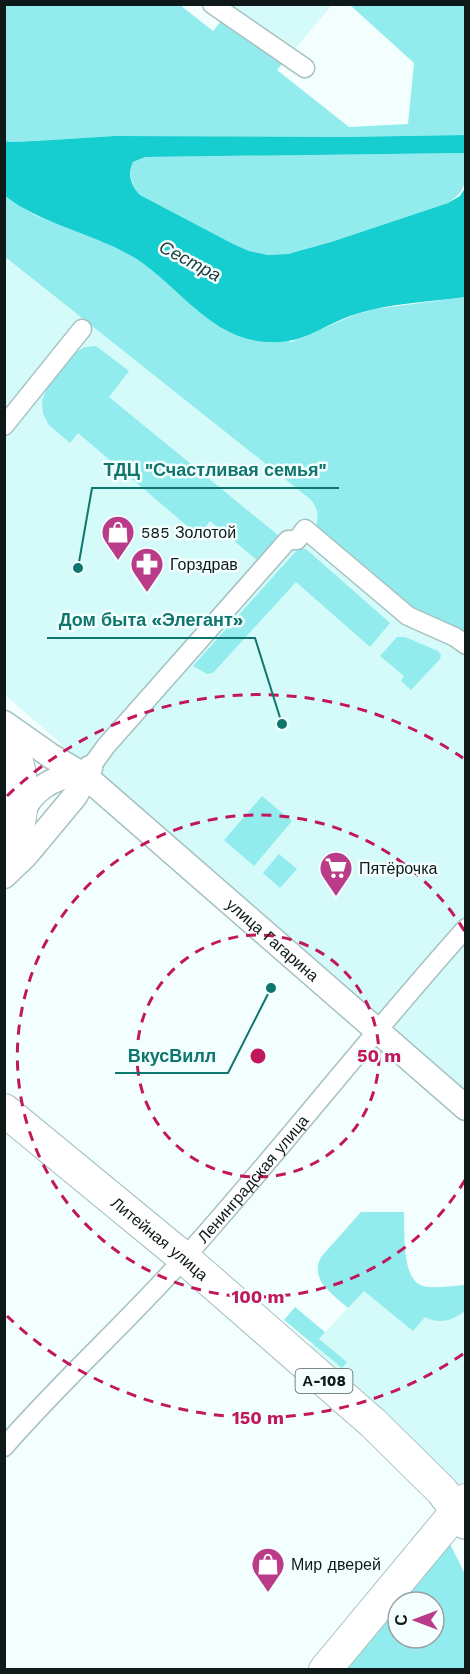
<svg xmlns="http://www.w3.org/2000/svg" width="470" height="1674" font-family="'Work Sans',sans-serif">
<style>
.built{fill:#d4fafa}
.green{fill:#92eced;fill-rule:evenodd}
.water{fill:#16cdd0}
.lines{fill:none;stroke-linecap:round;stroke-linejoin:round}
.minor-casing{stroke:#a6c1c1;stroke-width:21}
.tertiary-casing{stroke:#a6c1c1;stroke-width:27}
.trunk-casing{stroke:#a6c1c1;stroke-width:34}
.minor{stroke:#fff;stroke-width:18}
.tertiary{stroke:#fff;stroke-width:24}
.trunk{stroke:#fff;stroke-width:32}
.ring{fill:none;stroke:#c2185b;stroke-width:3;stroke-dasharray:10 8}
.labels{text-anchor:middle;stroke-width:5;stroke-linejoin:round;paint-order:stroke}
.shield{fill:#f3fefe;stroke:#535e5e;stroke-width:1.5}
.shield-label{font-size:15px;font-weight:bold;fill:#0f1919}
.poi-label{font-size:16px;fill:#0f1919;stroke:#f3fefe;text-anchor:start}
.street-label{font-size:16px;fill:#0f1919;stroke:#f3fefe}
.water-label{font-size:18px;font-style:italic;fill:#1f3839;stroke:#f3fefe}
.centre{fill:#c2185b;stroke:#f3fefe;stroke-width:3}
.ring-label{font-size:18px;text-anchor:middle;font-weight:bold;fill:#c2185b;stroke:#f3fefe;stroke-width:5;stroke-linejoin:round;paint-order:stroke}
.leader{fill:none;stroke:#0f766e;stroke-width:2}
.callout-dot{fill:#0f766e;stroke:#f3fefe;stroke-width:2}
.callout-label{font-size:18px;text-anchor:middle;font-weight:bold;fill:#0f766e;stroke:#f3fefe;stroke-width:5;stroke-linejoin:round;paint-order:stroke}
</style>
<rect width="100%" height="100%" fill="#f3fefe"/>
<g class="built">
<polygon points="200,5 332,5 288,57 222,20"/>
<polygon points="4,257 310,499 316,506 319,516 316,526 465,634 465,1094 5,695"/>
<polygon points="465,1285 465,1480 460,1484 440,1473 302,1354 319,1339 364,1291"/>
</g>
<g class="green">
<polygon points="4,5 180,5 213,31 226,15 288,57 277,70 349,127 408,124 414,63 350,5 465,5 465,135 342,137 115,136 35,141 11,142 5,141"/>
<path d="M465,153C465,178 470,188 448,203L331,242L288,254L268,255L249,251L232,244L140,195C131,184 128,175 133,162L145,157Z"/>
<path d="M4,196L37,216L91,236L129,254L159,274L181,295L291,342L354,315L375,309L465,297V634L412,608L316,526C319,515 318,508 310,499L5,257Z"/>
<polygon points="96,346 129,371 109,397 279,536 258,561 210,521 199,536 78,433 70,443 48,424 43,413 42,401 46,390 74,353 85,347"/>
<polygon points="298,549 306,549 390,623 370,647 296,582 213,673 207,674 193,666"/>
<polygon points="397,637 405,637 438,651 441,655 440,659 411,690 401,681 404,676 380,656"/>
<polygon points="262,796 292,821 254,866 224,840"/>
<polygon points="279,854 297,869 280,888 263,873"/>
<path d="M361,1212H404C405,1231 401,1280 423,1286C435,1289 453,1286 465,1285V1311C453,1320 440,1325 425,1317L413,1331L364,1291L348,1308C333,1294 309,1280 321,1257Z"/>
<polygon points="295,1307 325,1332 319,1339 347,1362 342,1368 284,1320"/>
<path d="M449,1542L465,1574V1669L339,1670ZM398,1602H434V1638H398Z"/>
</g>
<path class="water" d="M465,135V153L145,157L133,162C127,175 131,185 140,195L233,244L249,251L268,255L288,254L331,242L448,203L460,196L465,188V297C429,302 389,303 353,315C320,326 305,344 268,342C208,340 176,280 128,254C88,232 42,224 5,196V141L11,142L35,141L115,136L342,137Z"/>
<g class="lines">
<defs>
<g id="minor">
<polyline points="212,4 305,68"/>
<polyline points="4,426 82,329"/>
<polyline points="90,768 106,746 288,540 297,540 305,529 408,616 455,637 466,645"/>
<path id="s1" d="M4,1447C65,1377 134,1316 195,1246C287,1142 373,1032 466,928"/>
</g>
<g id="tertiary">
<path id="s2" d="M4,723L51,756L85,776L466,1108"/>
<path d="M20,818C30,790 51,778 79,773"/>
<polyline points="4,876 25,856 75,796 90,768"/>
</g>
<g id="trunk">
<path d="M4,732C27,769 28,822 4,859"/>
<path id="s3" d="M4,1110L184,1258L373,1423L442,1491L466,1523"/>
<polyline points="325,1670 466,1500"/>
</g>
</defs>
<use href="#minor" class="minor-casing"/>
<use href="#tertiary" class="tertiary-casing"/>
<use href="#trunk" class="trunk-casing"/>
<use href="#minor" class="minor"/>
<use href="#tertiary" class="tertiary"/>
<use href="#trunk" class="trunk"/>
</g>
<g class="ring">
<circle cx="258" cy="1056" r="121"/>
<path d="M465 1180A241 241 0 1 1 465 932"/>
<path d="M463 1354A362 362 0 0 1 7 1316M7 796A362 362 0 0 1 463 758"/>
</g>
<defs>
<symbol id="shop-pin" viewBox="-11 -11 22 30"><path d="M0 17L-7.5 6A9.5 9.5 0 1 1 7.5 6Z" fill="#ba3c89" stroke="#f3fefe"/><path d="M-5-2.5h2.3a2.7 3.5 0 0 1 5.4 0H5L5.5 6h-11ZM-1.5-2.5h3a1.5 2.3 0 0 0-3 0Z" fill="#fff"/></symbol>
<symbol id="pharmacy-pin" viewBox="-11 -11 22 30"><path d="M0 17L-7.5 6A9.5 9.5 0 1 1 7.5 6Z" fill="#ba3c89" stroke="#f3fefe"/><path d="M-2-6h4v4h4v4h-4v4h-4v-4h-4v-4h4Z" fill="#fff"/></symbol>
<symbol id="supermarket-pin" viewBox="-11 -11 22 30"><path d="M0 17L-7.5 6A9.5 9.5 0 1 1 7.5 6Z" fill="#ba3c89" stroke="#f3fefe"/><path d="M-6-5.5h2.5l.6 2H6L4.5 2H-2.5L-4.4-4H-6ZM-1.5 3.2a1.3 1.3 0 1 0 .1 0ZM3 3.2a1.3 1.3 0 1 0 .1 0Z" fill="#fff"/></symbol>
</defs>
<g fill-rule="evenodd">
<use href="#shop-pin" x="99" y="513" width="38" height="52"/>
<use href="#pharmacy-pin" x="128" y="545" width="38" height="52"/>
<use href="#supermarket-pin" x="317" y="849" width="38" height="52"/>
<use href="#shop-pin" x="249" y="1545" width="38" height="52"/>
</g>
<g class="labels">
<rect class="shield" x="295.5" y="1369" width="57" height="24" rx="4.5"/>
<g class="shield-label">
<text x="324" y="1386">А-108</text>
</g>
<g class="poi-label">
<text x="141" y="538">585 Золотой</text>
<text x="170" y="570">Горздрав</text>
<text x="359" y="874">Пятёрочка</text>
<text x="291" y="1570">Мир дверей</text>
</g>
<g class="street-label">
<text dy="6" stroke="none"><textPath href="#s2" startOffset="346">улица Гагарина</textPath></text>
<text dy="6" stroke="none"><textPath href="#s1" startOffset="366">Ленинградская улица</textPath></text>
<text dy="6" stroke="none"><textPath href="#s3" startOffset="202">Литейная улица</textPath></text>
</g>
<g class="water-label">
<text transform="translate(190 261) rotate(28)" y="6">Сестра</text>
</g>
</g>
<circle cx="258" cy="1056" r="9" class="centre"/>
<g class="ring-label">
<text x="379" y="1062">50 m</text>
<text x="258" y="1303">100 m</text>
<text x="258" y="1424">150 m</text>
</g>
<path class="leader" d="M78 568L92 488H339M282 724L255 638H47M271 988L228 1073H115"/>
<g class="callout-dot">
<circle cx="78" cy="568" r="6"/>
<circle cx="282" cy="724" r="6"/>
<circle cx="271" cy="988" r="6"/>
</g>
<g class="callout-label">
<text x="215" y="476">ТДЦ "Счастливая семья"</text>
<text x="151" y="626">Дом быта «Элегант»</text>
<text x="172" y="1062">ВкусВилл</text>
</g>
<rect width="470" height="1674" fill="none" stroke="#0f1919" stroke-width="12"/>
<g transform="translate(416 1620) rotate(270)"><circle r="28" fill="#f3fefe" stroke="#98a2a2" stroke-width="1.5"/>
<path d="M0-4.5L10 22L0 15L-10 22Z" fill="#ba3c89"/>
<text y="-9" font-size="16" font-weight="bold" text-anchor="middle" fill="#0f1919">С</text>
</g>
</svg>
